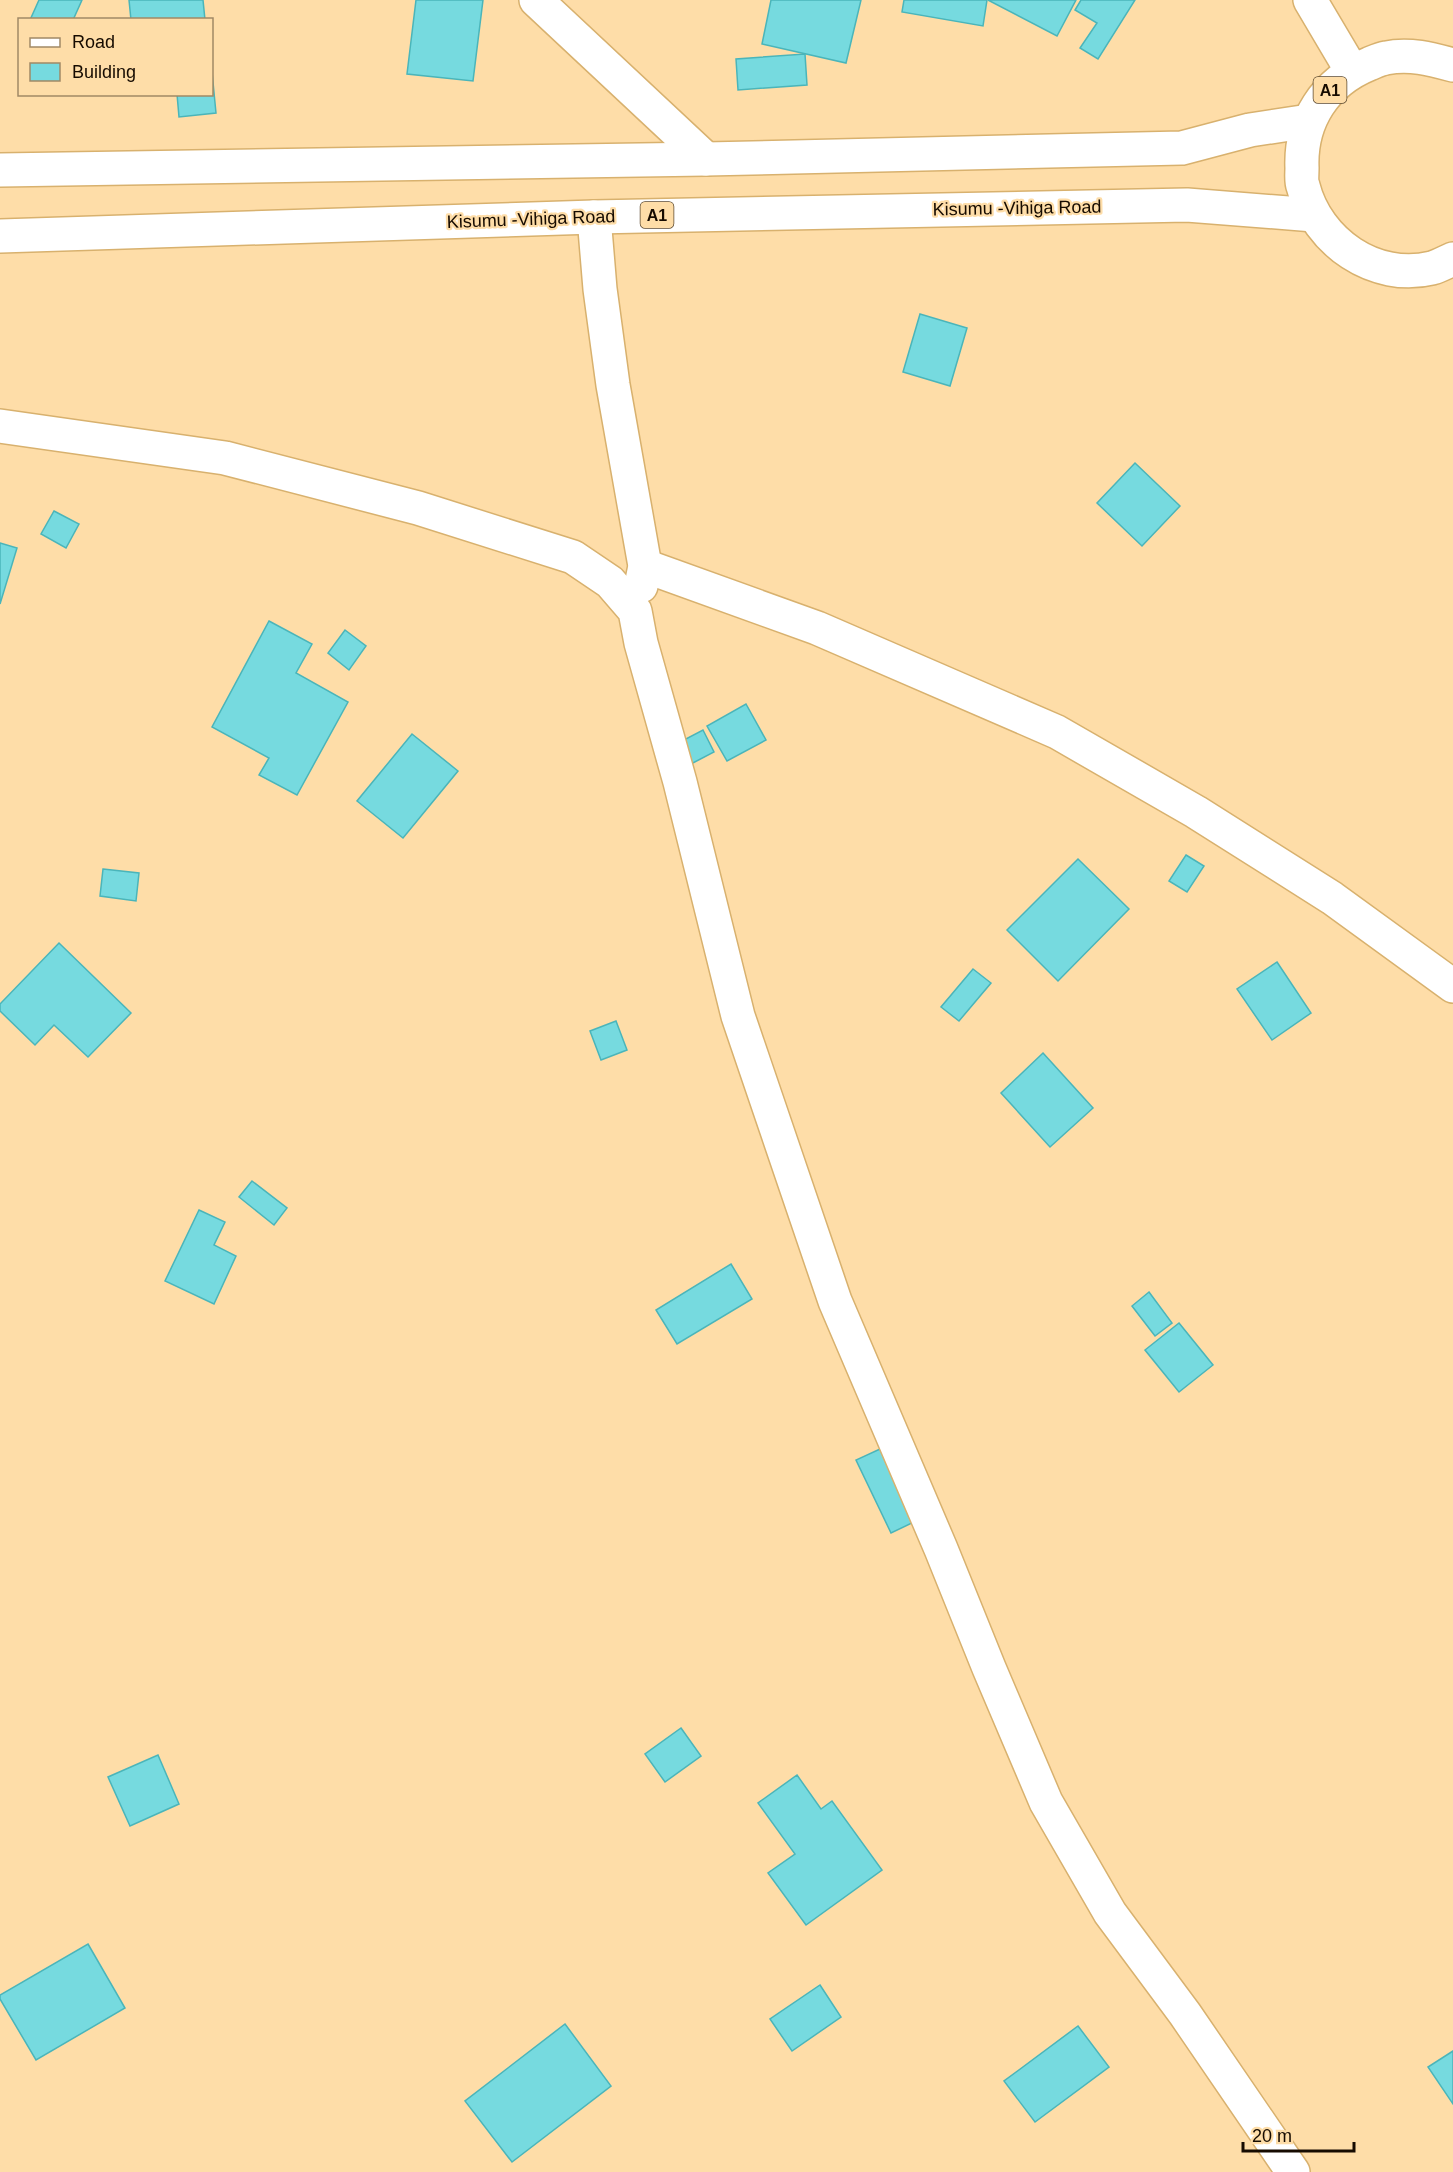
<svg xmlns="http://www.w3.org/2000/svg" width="1453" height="2172" font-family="Helvetica,sans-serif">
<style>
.building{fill:#76dadf;stroke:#4ab5ba;stroke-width:1.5}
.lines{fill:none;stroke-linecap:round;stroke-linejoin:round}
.minor-casing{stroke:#d8b16e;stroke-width:36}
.highway-casing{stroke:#d8b16e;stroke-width:36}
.minor{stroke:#fff;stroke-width:33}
.highway{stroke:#fff;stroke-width:33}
.labels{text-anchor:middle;stroke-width:4.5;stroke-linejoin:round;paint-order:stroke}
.shield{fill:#fedda8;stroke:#5c4a32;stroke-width:1.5}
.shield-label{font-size:16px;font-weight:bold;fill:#160b00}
.street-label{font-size:18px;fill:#160b00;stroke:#fedda8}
</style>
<rect width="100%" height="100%" fill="#fedda8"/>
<g class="building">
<polygon points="39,0 82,0 73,20 30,20"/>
<polygon points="129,0 203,0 205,20 131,20"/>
<polygon points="416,0 483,0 473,81 407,74"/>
<polygon points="771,0 861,0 846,63 762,44"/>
<polygon points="904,0 987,0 983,26 902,12"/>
<polygon points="988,0 1076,0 1057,36"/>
<polygon points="1081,0 1135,0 1098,59 1080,48 1097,23 1075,10"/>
<polygon points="805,54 807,85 738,90 736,59"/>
<polygon points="212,72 216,113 179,117 177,94 212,94"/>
<polygon points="920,314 967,328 950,386 903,372"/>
<polygon points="1135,463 1180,506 1142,546 1097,503"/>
<polygon points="54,511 79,524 66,548 41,534"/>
<polygon points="0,543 17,548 0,604"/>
<polygon points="269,621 312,644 296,673 348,702 297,795 259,775 269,758 212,727"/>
<polygon points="345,630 366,646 349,670 328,653"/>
<polygon points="746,704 766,740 727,761 707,726"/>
<polygon points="703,730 714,752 691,764 680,742"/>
<polygon points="412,734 458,771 403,838 357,801"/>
<polygon points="1186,855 1204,866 1187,892 1169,881"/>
<polygon points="1078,859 1129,909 1058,981 1007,930"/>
<polygon points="103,869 139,873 136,901 100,896"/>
<polygon points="59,943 131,1013 88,1057 54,1025 35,1045 0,1011 0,1004"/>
<polygon points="1277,962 1311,1013 1272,1040 1237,989"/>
<polygon points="973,969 991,983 959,1021 941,1007"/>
<polygon points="616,1021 627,1050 601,1060 590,1031"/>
<polygon points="1043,1053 1093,1108 1050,1147 1001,1093"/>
<polygon points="252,1181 287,1208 274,1225 239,1197"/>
<polygon points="199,1210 225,1222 214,1245 236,1256 214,1304 165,1281"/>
<polygon points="731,1264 752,1299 677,1344 656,1310"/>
<polygon points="1149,1292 1172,1323 1155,1336 1132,1306"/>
<polygon points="1179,1323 1213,1365 1179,1392 1145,1350"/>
<polygon points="880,1449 916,1521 891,1533 856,1460"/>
<polygon points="681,1728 701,1756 665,1782 645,1754"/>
<polygon points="158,1755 179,1804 130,1826 108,1777"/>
<polygon points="797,1775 821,1809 832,1801 882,1870 806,1925 768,1873 795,1854 758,1803"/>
<polygon points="88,1944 125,2008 36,2060 0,1999 0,1995"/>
<polygon points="820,1985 841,2017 792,2051 770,2019"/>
<polygon points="565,2024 611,2086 512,2162 465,2101"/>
<polygon points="1078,2026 1109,2067 1035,2122 1004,2081"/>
<polygon points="1453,2051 1453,2104 1428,2067"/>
</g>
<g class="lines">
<defs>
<g id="minor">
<polyline points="536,0 706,159"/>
<polyline points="1310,0 1352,71"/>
<polyline points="594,217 600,289 613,385 645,566 641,586"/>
<polyline points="0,426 225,458 418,508 573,557 610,582 635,611 641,643 680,782 738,1016 835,1301 941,1549 989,1668 1046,1802 1110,1913 1185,2014 1293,2172"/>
<polyline points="645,566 817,628 1057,732 1196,812 1332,898 1453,986"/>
</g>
<g id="highway">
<path d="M1453,65C1431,59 1409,53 1386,58C1380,59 1374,62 1369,64C1325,82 1300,121 1302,168C1302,174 1301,181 1303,186C1317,242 1375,282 1432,268C1439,266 1446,262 1453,259"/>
<polyline points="0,170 706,159 1182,148 1250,130 1309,121"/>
<polyline points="0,236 594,217 1187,205 1314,215"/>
</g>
</defs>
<use href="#minor" class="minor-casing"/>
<use href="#highway" class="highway-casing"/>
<use href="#minor" class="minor"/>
<use href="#highway" class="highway"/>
</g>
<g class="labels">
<g class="shield">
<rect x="1313.5" y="77" width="33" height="26" rx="4.5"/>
<rect x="640.5" y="202" width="33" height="26" rx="4.5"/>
</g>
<g class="shield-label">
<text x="1330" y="96">A1</text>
<text x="657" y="221">A1</text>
</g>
<g class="street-label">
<text transform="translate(1017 208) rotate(-1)" y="6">Kisumu -Vihiga Road</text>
<text transform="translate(531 219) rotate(-2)" y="6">Kisumu -Vihiga Road</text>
</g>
</g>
<rect x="18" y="18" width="195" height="78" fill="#fedda8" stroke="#a18965" stroke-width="1.5"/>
<rect x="30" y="38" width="30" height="9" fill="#ffffff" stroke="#a18965" stroke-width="1.5"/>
<text x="72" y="48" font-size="18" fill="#160b00">Road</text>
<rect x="30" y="63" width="30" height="18" fill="#76dadf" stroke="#a18965" stroke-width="1.5"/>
<text x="72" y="78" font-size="18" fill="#160b00">Building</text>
<path d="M1243 2142v9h111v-9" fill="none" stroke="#160b00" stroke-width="3"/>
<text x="1252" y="2142" font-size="18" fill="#160b00" stroke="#fedda8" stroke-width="4.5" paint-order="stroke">20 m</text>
</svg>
